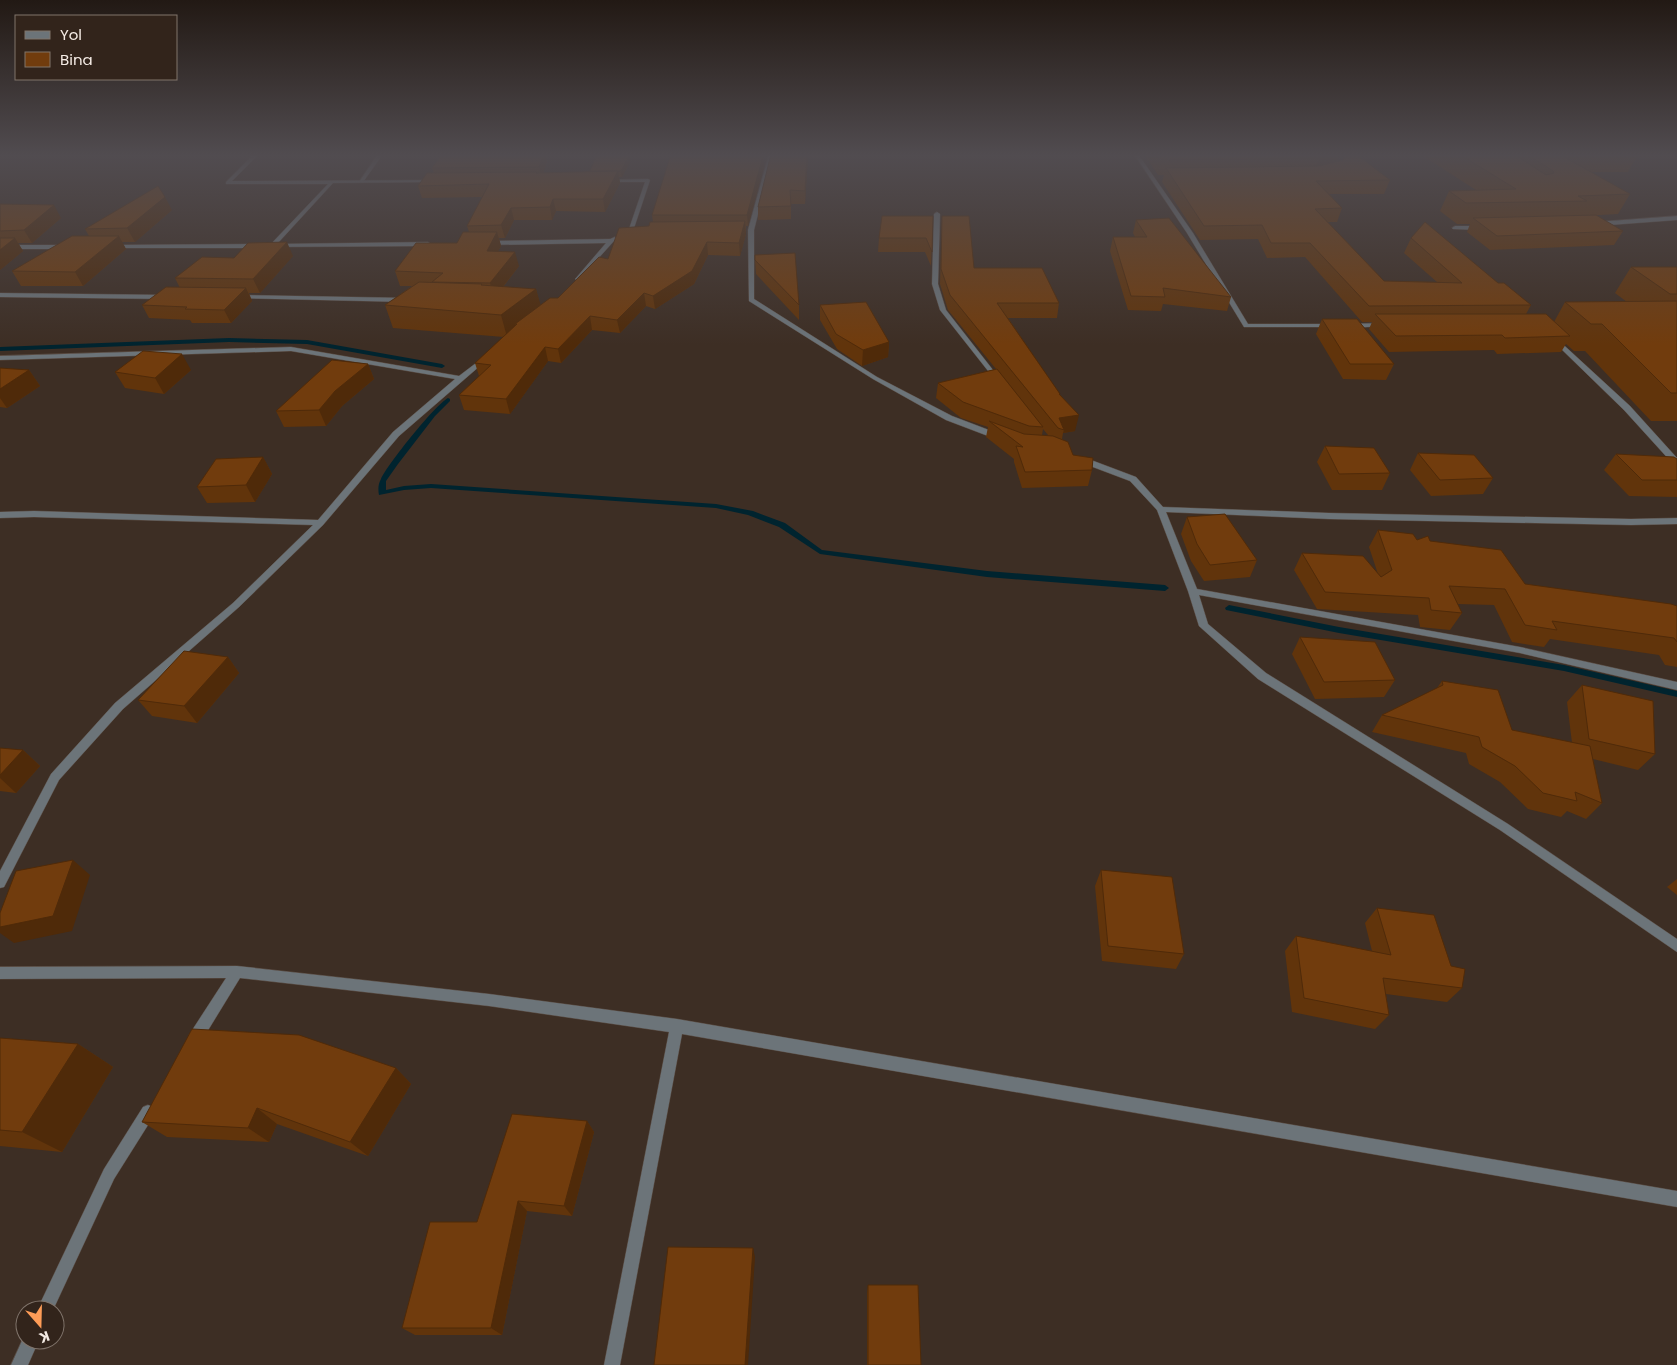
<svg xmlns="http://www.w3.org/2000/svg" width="1677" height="1365" viewBox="0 0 1677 1365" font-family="Poppins,sans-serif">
<rect width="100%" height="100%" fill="#3d2e24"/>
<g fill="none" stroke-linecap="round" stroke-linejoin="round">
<!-- stream -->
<g fill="#00242f" fill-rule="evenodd">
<path d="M229,338L307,340L442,364L445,366L442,368L307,344L229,342L0,351V347Z"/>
<path d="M448,398L450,399V401L435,416L398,464L386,481V490L404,486L431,484L716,504L753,511L785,523L822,550L987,571L1165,585L1169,588L1165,591L987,577L820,554L779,527L748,515L716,508L431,488L404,490L379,495C378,490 378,484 381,479C388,464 435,405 448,398Z"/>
<path d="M1229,605L1339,627L1564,665L1677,691V697L1564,671L1339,633L1226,610L1225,608Z"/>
</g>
<defs>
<g id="service">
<path d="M378,154H383L363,182H359Z"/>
<path d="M937,212L940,214L938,284L946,310L1000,379V381H996L940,310L932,284L934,214Z"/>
</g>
<g id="minor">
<path d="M254,154H259L232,181L434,180L436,181L434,182L333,183L277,244L428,242L431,244L428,246L270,247V245L328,184H226V182Z"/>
<path d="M769,154H773L754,230V299L877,377L952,416L1002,435V439H996L946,420L873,379L749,301L748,230Z"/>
<path d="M1134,154H1138L1193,233L1248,324H1333L1336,326L1335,327H1244L1187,233Z"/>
<path d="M648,179L650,180L633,231L628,232L645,182H606L604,181L606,180Z"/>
<path d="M1677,216V220L1596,226L1593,224L1596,222Z"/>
<path d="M1455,226H1481L1484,228L1481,230L1453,229L1452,228Z"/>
<path d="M615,237L618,239L613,242L578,281L575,279L576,278L606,243L487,245L484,243L487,241L610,239Z"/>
<path d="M0,245H65L68,247L65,249H0Z"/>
<path d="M112,245L258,244L261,246L258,248H110V246Z"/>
<path d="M0,293L167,295L170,297L167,299L0,297Z"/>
<path d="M239,295L407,298L410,300L407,302L237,298L236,297Z"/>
<path d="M1383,323L1385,324V326L1350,328L1347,326L1350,324Z"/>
<path d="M1552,338H1556L1630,406L1677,458V465H1674L1624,410L1552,340Z"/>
<path d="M291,347L459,376L484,357L489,358L399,436L323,525L239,607L123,709L59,780L4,887L0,888V871L51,774L115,703L233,603L313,525L34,517L0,518V512L34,511L318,520L393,432L455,379L291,351L0,360V356Z"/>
<path d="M1077,457H1083L1136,477L1163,507L1329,513L1631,519L1677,518V524L1631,525L1329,519L1166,512L1197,589L1520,647L1677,682V690L1520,653L1199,595L1208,624L1266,673L1508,824L1677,939V952L1500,830L1258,679L1199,626L1188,591L1157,510L1130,481L1077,461Z"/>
<path d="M237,966L489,994L677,1019L1677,1191V1207L682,1034L620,1365H604L669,1032L489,1006L240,978L199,1045L194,1047L189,1045L187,1040L189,1035L226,978L0,979V967Z"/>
<path d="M148,1105L153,1107L155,1112L153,1117L114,1179L53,1310H37L104,1169L143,1107Z"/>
<path d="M25,1334V1340H39L28,1365H11Z"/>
</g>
</defs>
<!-- service casing -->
<use href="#service" stroke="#5a4c43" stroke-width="1"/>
<!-- minor casing -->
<use href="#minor" stroke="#5a4c43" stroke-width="1"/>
<!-- service -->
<use href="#service" fill="#6c7479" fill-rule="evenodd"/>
<!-- minor -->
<use href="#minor" fill="#6c7479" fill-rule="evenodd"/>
</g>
<!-- wall -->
<g fill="#61340b" fill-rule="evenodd">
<path d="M279,154H366L365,155L280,156Z"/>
<path d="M771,154H822V157H808L805,204H791V219L758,220V207Z"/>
<path d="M1144,154H1339L1337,161L1390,180L1384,194H1329L1342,208L1337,222H1328L1384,281L1437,282L1404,253L1411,238L1498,283L1531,305L1526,314L1554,322L1565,302H1627L1615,293L1631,267H1677V421H1651L1585,351H1574L1566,344L1561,352L1497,354L1494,350L1389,352L1369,329L1372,322H1362L1305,257L1267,258L1258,239L1200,240L1162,182L1164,175H1158Z"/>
<path d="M1420,154H1638L1628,172H1591L1630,194L1618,214L1580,216L1623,231L1614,245L1490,250L1467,232L1470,224H1457L1440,211L1449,191L1476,190Z"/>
<path d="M629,156L630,162L622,177H619L620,183L605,212L556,211L552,220H514L505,238H499L501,246L498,251L519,266L503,287L536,289L540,305L558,298L608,259L653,222L652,215L707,156L764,166L748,226H746V234L740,256L708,255L694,284L655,309L646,306L620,333L592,330L561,363L548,361L510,414L464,410L459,395L479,376L475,363L504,337L393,328L385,305L412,286H400L395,271L457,243L469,232L467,226L483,197L422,198L418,186L434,173L432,168L547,161L543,173L591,172L590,171Z"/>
<path d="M0,204L61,218L32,243H18L23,251L0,270Z"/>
<path d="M172,210L135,242H122L126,249L83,286H21L12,271L89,236L85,229Z"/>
<path d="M933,216L931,266L925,252H878L879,238Z"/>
<path d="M942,216L974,268L1059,303L1057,318H1008L1060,395L1075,431L1063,433L1062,439L1073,455L1092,470L1088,486L1022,488L1014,462V459L986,437L988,427L961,418L936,398L938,383L996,369L948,310L940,284ZM1043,429L1048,435H1042Z"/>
<path d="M1136,220L1231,297L1227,311L1163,304L1161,311L1128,310L1110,251L1113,237H1135L1133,233Z"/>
<path d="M293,256L260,293H249L252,301L231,323H192L190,320L149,318L142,305L180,288L175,278L234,258Z"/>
<path d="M755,260L799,305V320L756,274Z"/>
<path d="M820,305L889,342L888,357L862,366L837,349L820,320Z"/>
<path d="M1322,319L1394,364L1386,380L1343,379L1316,334Z"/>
<path d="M368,364L374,379L342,406L326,426L284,427L276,411Z"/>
<path d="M0,368L29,370L40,386L7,408L0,407Z"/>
<path d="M191,370L164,394L125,388L115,372Z"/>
<path d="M1325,446L1390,473L1382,490H1332L1317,462Z"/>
<path d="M1418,453L1493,478L1483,494L1431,496L1410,470Z"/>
<path d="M1616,454L1677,459V497L1629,496L1604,470Z"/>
<path d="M263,457L272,474L255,502L207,503L197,487Z"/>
<path d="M1187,517L1257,560L1250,577L1204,581L1191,561L1181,534Z"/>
<path d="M1378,530L1417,540L1430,541L1525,584L1677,606V667L1665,665L1659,655L1550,639L1544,647L1512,642L1494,605L1457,604L1462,613L1450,630L1420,627L1418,615L1317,609L1294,570L1302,553L1378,574L1369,547Z"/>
<path d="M1300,637L1395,680L1384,697L1315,699L1292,654Z"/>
<path d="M228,657L239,673L197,723L152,716L138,700Z"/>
<path d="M1442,681L1512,730L1572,743L1567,702L1582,685L1655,754L1638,770L1593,759L1602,803L1586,819L1567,811L1561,817L1528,809L1500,782L1469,764L1466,753L1372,732L1382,715L1437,688Z"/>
<path d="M0,748L23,750L40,766L16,793L0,791Z"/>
<path d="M1101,870L1184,954L1176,969L1102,961L1095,886Z"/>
<path d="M1677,879V895L1667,887Z"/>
<path d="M1377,908L1451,966L1462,988L1447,1002L1386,994L1389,1015L1375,1029L1292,1012L1285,951L1296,936L1372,951L1365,923Z"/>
<path d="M0,1038L78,1044L113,1067L62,1152L0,1146Z"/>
<path d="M396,1068L411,1084L368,1156L277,1124L269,1142L167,1137L142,1122Z"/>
<path d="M587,1121L594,1132L572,1216L527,1211L502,1335H415L402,1328L477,1222Z"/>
<path d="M868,1285L921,1365H867V1293Z"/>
</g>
<!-- shaded-wall -->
<g fill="#4f2a09">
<path d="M544,154H545L547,161L542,178L539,167Z"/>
<path d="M807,154H808L805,204V191Z"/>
<path d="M1333,154H1339L1337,162L1314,173L1319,158Z"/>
<path d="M629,156L630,162L622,177L621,171Z"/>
<path d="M763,156L764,166L748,226L747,215Z"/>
<path d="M618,171L620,183L605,212L603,199Z"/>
<path d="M165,197L172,210L135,242L127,228Z"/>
<path d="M553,199L556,211L552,220L550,207Z"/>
<path d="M54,205L61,218L32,243L24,230Z"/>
<path d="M511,208L514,220L505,238L501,225Z"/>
<path d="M745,221L746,234L740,256L739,243Z"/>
<path d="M497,232L501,246L490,265L487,251Z"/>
<path d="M119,236L126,249L83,286L75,272Z"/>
<path d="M15,238L23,251L0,270V250Z"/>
<path d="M287,242L293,256L260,293L253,279Z"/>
<path d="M707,242L708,255L694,284L655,309L653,296Z"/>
<path d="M515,252L519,266L494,298L490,283Z"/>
<path d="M246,288L252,301L231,323L224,310Z"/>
<path d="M536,289L542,310L515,324L516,330L507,337L501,315Z"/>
<path d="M644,293L646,306L620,333L617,320Z"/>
<path d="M590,316L592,330L561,363L558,349Z"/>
<path d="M889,342L888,357L862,366L863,350Z"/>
<path d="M545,347L548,361L510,414L506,399Z"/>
<path d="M182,354L191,370L164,394L155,378Z"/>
<path d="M368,364L374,379L342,406L326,426L319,410L335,391Z"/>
<path d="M29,370L40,386L7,408L0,398V389Z"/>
<path d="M1079,415L1075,431L1063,433L1064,430L1059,418Z"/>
<path d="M263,457L272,474L255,502L246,485Z"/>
<path d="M228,657L239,673L197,723L184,706Z"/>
<path d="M23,750L40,766L16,793L0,778V775Z"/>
<path d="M73,860L90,875L72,931L14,943L0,933V927Z"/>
<path d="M78,1044L113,1067L62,1152L22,1132Z"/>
<path d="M396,1068L411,1084L368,1156L350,1142Z"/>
<path d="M257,1108L277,1124L269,1142L248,1128Z"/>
<path d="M587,1121L594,1132L572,1216L564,1206Z"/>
<path d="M518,1201L527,1211L502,1335L491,1328Z"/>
<path d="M753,1248L755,1257L748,1365H745Z"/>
</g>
<!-- building -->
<g fill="#713c0d" stroke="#4f2a09">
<path d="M442,154H544L539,167L432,168Z"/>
<path d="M671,154H706L705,156H763L747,215H652Z"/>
<path d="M771,154H807L805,191L790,190L791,206L758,207Z"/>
<path d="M1157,154H1333L1319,158L1162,160Z"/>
<path d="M1346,154H1356L1390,180L1316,181L1342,208L1315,209L1384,281L1462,283L1411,238L1425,222L1498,283H1504L1531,305L1369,306L1310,243H1271L1262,225L1204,226L1166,168L1319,166L1343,160Z"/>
<path d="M1459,154H1514L1546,175L1554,173L1553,171L1527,154H1559L1630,194L1578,196L1587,201L1466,203L1449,191L1516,189Z"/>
<path d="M596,156H629L621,171H590Z"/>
<path d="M618,171L603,199H553L550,207L511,208L501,225L467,226L489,184L418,186L427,173L537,172L536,173Z"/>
<path d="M158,186L165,197L127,228L85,229Z"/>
<path d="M0,204L54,205L24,230L0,231Z"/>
<path d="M1596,215L1623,231L1497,236L1473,218Z"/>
<path d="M882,216H933L932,252L926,238H879Z"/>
<path d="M942,216H969L974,268H1042L1059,303H997L1060,394H1059L1079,415L1059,418L1064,430L1058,428L950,295L941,269Z"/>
<path d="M1169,218L1231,297L1163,288L1165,297L1131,296L1113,237H1147L1136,220Z"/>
<path d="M745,221L739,243L707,242L692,271L653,296L644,293L617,320L590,316L558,349L545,347L506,399L459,395L491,365L475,363L517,324H515L550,298H558L599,257L608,259L619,228L649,226L650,222Z"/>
<path d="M463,232H497L487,251L515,252L490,283L432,282L443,273L395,271L416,243H457Z"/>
<path d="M72,236H119L75,272L12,271Z"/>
<path d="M0,238H15L0,250Z"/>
<path d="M287,242L253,279L175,278L202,257L234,258L248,243Z"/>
<path d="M795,253L799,305L755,260V255Z"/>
<path d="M1631,267H1677V294H1670Z"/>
<path d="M419,282L482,284L481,285L536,289L501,315L385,305Z"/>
<path d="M166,287L246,288L224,310L185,309L187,307L142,305Z"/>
<path d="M1677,301V393H1671L1602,324H1591L1565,302Z"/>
<path d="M866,302L889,342L863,350L836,334L820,305Z"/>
<path d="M1375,314H1546L1570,336L1505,338L1502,335L1396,336Z"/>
<path d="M1322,319H1357L1394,364H1350Z"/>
<path d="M143,351L182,354L155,378L115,372Z"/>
<path d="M332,360L368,364L335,391L319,410L276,411Z"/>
<path d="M0,368L29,370L0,389Z"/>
<path d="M997,369L1043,427L1029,426L963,402L938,383Z"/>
<path d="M989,421L1024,434L1053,436L1068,442L1073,455L1093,458L1092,470L1025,472L1016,446L1023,447Z"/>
<path d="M1325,446L1374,448L1390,473L1339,474Z"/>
<path d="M1418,453L1474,455L1493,478L1440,480Z"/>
<path d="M1616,454L1674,457L1677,459V480H1642Z"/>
<path d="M263,457L246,485L197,487L216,459Z"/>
<path d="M1225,514L1257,560L1210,565L1197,544L1187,517Z"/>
<path d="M1378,530L1413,534L1417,540L1428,536L1430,541L1501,550L1525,584L1671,604L1677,606V642L1674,638L1552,621L1557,630L1525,625L1505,589L1449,586L1462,613L1431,610L1429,598L1325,592L1302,553L1363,556L1381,577L1392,570Z"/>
<path d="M1300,637L1375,642L1395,680L1324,682Z"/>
<path d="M184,651L228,657L184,706L138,700Z"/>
<path d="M1442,681L1498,690L1512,730L1590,746L1602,803L1575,792L1577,801L1543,793L1515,766L1482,747L1479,737L1382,715L1443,685Z"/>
<path d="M1582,685L1653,701L1655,754L1589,739Z"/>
<path d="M0,748L23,750L0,775Z"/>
<path d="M73,860L53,916L0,927V913L16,871Z"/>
<path d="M1101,870L1172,877L1184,954L1108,946Z"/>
<path d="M1377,908L1434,915L1451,966L1465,969L1462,988L1383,978L1389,1015L1304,998L1296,936L1391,955Z"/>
<path d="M192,1029L299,1035L396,1068L350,1142L257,1108L248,1128L142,1122Z"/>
<path d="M0,1038L78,1044L22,1132L0,1130Z"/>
<path d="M512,1114L587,1121L564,1206L518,1201L491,1328H402L430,1222H477Z"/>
<path d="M668,1247L753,1248L745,1365H654Z"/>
<path d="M868,1285H918L921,1365H868Z"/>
</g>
<!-- sky -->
<linearGradient id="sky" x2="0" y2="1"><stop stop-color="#221914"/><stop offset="0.45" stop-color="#514c50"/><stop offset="1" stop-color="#514c50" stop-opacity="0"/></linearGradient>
<rect width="1677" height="345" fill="url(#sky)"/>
<!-- legend -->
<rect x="15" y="15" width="162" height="65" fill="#32241b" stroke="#80746b"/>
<rect x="25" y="31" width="25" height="8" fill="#6c7479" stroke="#80746b"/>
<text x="60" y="40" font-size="15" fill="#f4ebe4">Yol</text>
<rect x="25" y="52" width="25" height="15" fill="#713c0d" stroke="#80746b"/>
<text x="60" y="65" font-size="15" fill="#f4ebe4">Bina</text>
<!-- north arrow -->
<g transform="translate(40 1325) rotate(160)"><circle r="24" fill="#32241b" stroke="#80746b"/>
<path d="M0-4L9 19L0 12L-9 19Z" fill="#fe9c57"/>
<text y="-8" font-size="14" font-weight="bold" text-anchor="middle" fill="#f4ebe4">K</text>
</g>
</svg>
